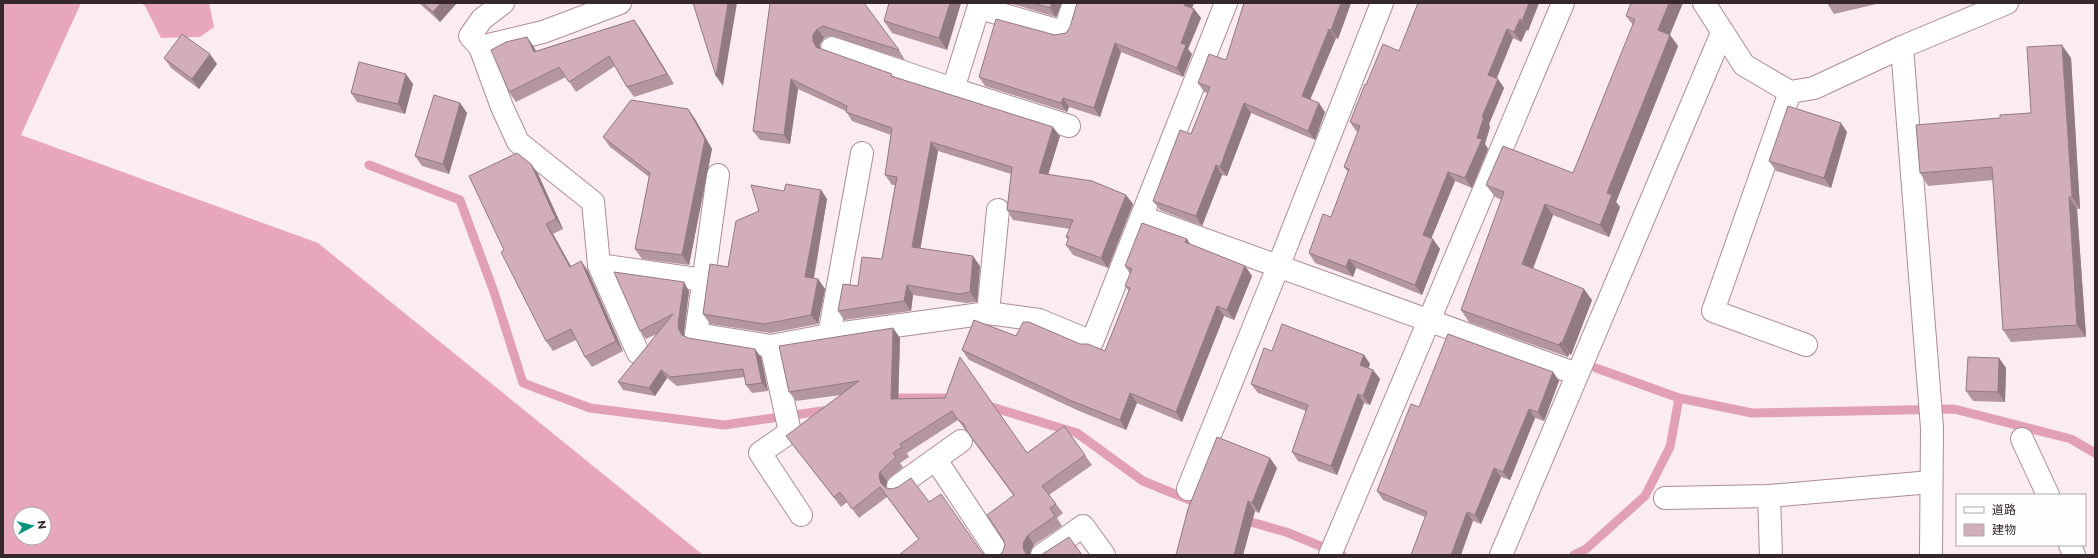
<svg xmlns="http://www.w3.org/2000/svg" width="2098" height="558" viewBox="0 0 2098 558" font-family="Montserrat,'Noto Sans JP',sans-serif">
<rect width="100%" height="100%" fill="#fbecf1"/>
<!-- forest -->
<g fill="#e8a6bc" fill-rule="evenodd">
<path d="M3,3H81L21,135L318,243L703,555H3ZM20,514H44V538H20Z"/>
<path d="M141,3H209L214,27L200,37L161,38L145,6Z"/>
</g>
<g fill="none" stroke-linecap="round" stroke-linejoin="round">
<!-- stream -->
<g stroke="#e2a0b7" stroke-width="9">
<path d="M369,165L460,200L494,292L523,383L590,408L724,425L829,410"/>
<path d="M1596,368L1679,398L1752,413L1954,409L2071,439L2095,453"/>
<path d="M886,398H955"/>
<path d="M985,405L1077,433L1143,481L1202,505"/>
<path d="M1240,519L1286,532L1342,555"/>
<path d="M1574,555L1586,549L1645,496L1670,447L1679,398"/>
</g>
<defs>
<g id="street">
<path d="M620,3L543,32L480,47L502,107L518,142L593,202L599,265L703,280"/>
<path d="M980,3L953,89L1069,126"/>
<path d="M1704,3L1744,65L1790,92L1814,88L1902,47L2007,3"/>
<path d="M979,8L1064,32L1074,3"/>
<path d="M480,47L470,36L482,19L503,3"/>
<path d="M1902,47L1932,428L1931,555"/>
<path d="M832,48L953,89"/>
<path d="M1790,92L1713,311L1806,345"/>
<path d="M718,175L696,334L771,346"/>
<path d="M1142,217L1577,374"/>
<path d="M599,265L638,353"/>
<path d="M988,313L998,210"/>
<path d="M829,335L862,153"/>
<path d="M2022,439L2048,495"/>
<path d="M936,460L999,555"/>
<path d="M898,486L961,441"/>
<path d="M1188,489L1278,267L1382,3"/>
<path d="M1769,496L1771,555"/>
<path d="M1665,498L1769,496L1931,482"/>
<path d="M801,515L760,453L790,432L771,346L829,335L988,313L1039,320L1092,342L1226,3"/>
<path d="M2070,545L2074,555"/>
<path d="M1042,555L1083,526L1104,555"/>
<path d="M1330,555L1563,3"/>
<path d="M1501,555L1722,33"/>
</g>
</defs>
<!-- street casing -->
<use href="#street" stroke="#ae8c97" stroke-width="24"/>
<!-- street -->
<use href="#street" stroke="#fff" stroke-width="22"/>
</g>
<!-- wall -->
<g fill="#b4969f">
<path d="M419,3H457L440,22Z"/>
<path d="M770,3L899,50L905,60L830,36L824,38L820,44V48L893,76L1060,136L1048,174L1133,204L1108,268L1073,255L1066,245L1068,240L1066,237L1070,229L1013,220L1007,210L1011,174L938,151L920,248L980,266L977,302L966,303L913,295L911,311L844,320L838,311L882,259L895,185H892L885,175L891,135L852,121L846,111L798,89L790,144L760,140L753,131Z"/>
<path d="M961,3L947,50L892,33L884,21Z"/>
<path d="M1009,3H1062L1056,17Z"/>
<path d="M1351,3L1338,39L1336,38L1310,99L1325,112L1315,140L1251,113L1227,176L1222,175L1202,226L1160,210L1153,201L1191,134L1208,93L1204,92L1198,83L1226,60Z"/>
<path d="M1539,3L1528,31L1527,29L1521,42L1513,38L1497,78L1504,88L1489,124L1490,127L1485,144L1488,149L1472,188L1455,181L1431,239L1440,249L1422,295L1356,268L1353,277L1315,263L1309,253L1331,217L1348,172L1344,167L1358,132L1356,131L1350,122L1366,85L1399,51Z"/>
<path d="M1827,3H1881L1834,14Z"/>
<path d="M1192,8L1194,9L1201,18L1188,49L1192,54L1183,77L1121,52L1100,117L1069,107L1067,112L985,86L979,77L1055,35L1066,33L1070,27Z"/>
<path d="M1626,16L1670,35L1678,46L1616,202L1620,207L1609,237L1553,215L1533,269L1592,300L1571,355L1569,354L1568,357L1469,322L1461,310L1502,200L1495,197L1486,185L1573,173L1633,25Z"/>
<path d="M634,20L641,30L674,84L634,97L627,87L615,66L576,92L566,77L516,102L509,92L527,37L536,51Z"/>
<path d="M164,58L217,64L199,89L171,68Z"/>
<path d="M2071,58L2080,209H2077L2086,337L2011,342L2003,330L1993,180L1928,186L1920,173L2000,118L2031,113Z"/>
<path d="M413,84L405,114L357,102L351,93Z"/>
<path d="M460,103L467,113L449,174L422,166L415,156Z"/>
<path d="M688,109L695,119L712,149L689,265L642,259L635,249L649,177L610,147L603,137Z"/>
<path d="M1847,132L1831,188L1776,171L1769,161Z"/>
<path d="M531,164L538,174L563,229L553,234L571,267L581,261L588,271L623,351L592,367L585,357L576,340L553,351L546,341L504,250Z"/>
<path d="M821,190L827,199L814,279H818L825,289L818,324L771,333L710,324L703,314L759,211L784,191Z"/>
<path d="M1187,239L1190,244L1245,266L1252,276L1234,320L1224,316L1182,422L1137,403L1126,430L1079,411L969,360L962,350L1016,336L1080,344L1105,351L1129,291L1125,286L1130,274L1125,266Z"/>
<path d="M689,291L684,332V336L688,338L761,357L768,391L752,393L746,385L745,377L677,386L667,378L655,396L623,390L618,382L657,334L646,339L640,331Z"/>
<path d="M893,328L900,338L898,399L945,398L1027,453L1064,426L1092,465L1049,495L1063,513L1057,518L1062,526L1034,545L1031,550L1003,551L1013,495L958,420L907,453L909,457L900,463L903,467L887,481L886,487V488L892,489L898,487L918,539L887,497L859,518L847,502L841,507L793,445L786,436L841,395L796,401L789,392Z"/>
<path d="M1364,355L1370,364L1368,368L1373,370L1380,379L1370,405L1364,403L1337,475L1298,461L1292,452L1306,411L1258,393L1251,384Z"/>
<path d="M1999,358L2006,368L2005,402L1973,401L1966,391Z"/>
<path d="M1553,372L1559,381L1544,421L1535,418L1510,480L1501,477L1481,524L1473,521L1425,517L1383,500L1377,491L1419,407Z"/>
<path d="M1277,468L1259,513L1255,511L1243,555H1176Z"/>
</g>
<!-- shaded-wall -->
<g fill="#927a82">
<path d="M441,3H457L440,22L433,12Z"/>
<path d="M728,3H737L723,86L716,76Z"/>
<path d="M950,3H961L947,50L939,38Z"/>
<path d="M1052,3H1062L1056,17L1050,8Z"/>
<path d="M1185,3H1194L1190,14L1184,5Z"/>
<path d="M1341,3H1351L1338,39L1331,30Z"/>
<path d="M1529,3H1539L1528,31L1522,21Z"/>
<path d="M1669,3H1683L1667,42L1658,30Z"/>
<path d="M1194,9L1201,18L1188,49L1192,54L1183,77L1177,68L1181,43Z"/>
<path d="M1520,19L1527,29L1521,42L1514,32Z"/>
<path d="M634,20L641,30L674,84L667,74Z"/>
<path d="M817,29L824,38L820,44V51L816,47L813,41V35Z"/>
<path d="M1329,29L1336,38L1308,105L1302,96Z"/>
<path d="M1507,29L1513,38L1494,84L1488,75Z"/>
<path d="M1670,35L1678,46L1616,202L1620,207L1609,237L1600,225L1607,193Z"/>
<path d="M527,37L534,47L541,62L534,52Z"/>
<path d="M1115,43L1121,52L1100,117L1094,108Z"/>
<path d="M2062,45L2071,58L2080,209L2072,197Z"/>
<path d="M210,54L217,64L199,89L192,79Z"/>
<path d="M406,74L413,84L405,114L398,104Z"/>
<path d="M791,79L798,89L790,144L784,135Z"/>
<path d="M1498,79L1504,88L1489,124L1490,127L1485,144L1488,149L1472,188L1465,178L1477,138L1482,117Z"/>
<path d="M1063,98L1069,107L1067,112L1061,103Z"/>
<path d="M460,103L467,113L449,174L443,164Z"/>
<path d="M1244,103L1251,113L1227,176L1220,167Z"/>
<path d="M1319,103L1325,112L1315,140L1308,131Z"/>
<path d="M688,109L695,119L712,149L689,265L682,255Z"/>
<path d="M1841,123L1847,132L1831,188L1824,178Z"/>
<path d="M1053,127L1060,136L1046,182L1039,173Z"/>
<path d="M931,142L938,151L919,256L912,247Z"/>
<path d="M531,164L538,174L563,229L556,219Z"/>
<path d="M1216,165L1222,175L1202,226L1196,216Z"/>
<path d="M1448,172L1455,181L1429,244L1423,235Z"/>
<path d="M821,190L827,199L812,287L805,277Z"/>
<path d="M1126,195L1133,204L1108,268L1101,258Z"/>
<path d="M2069,197L2077,209L2086,337L2077,325Z"/>
<path d="M1545,204L1553,215L1530,276L1522,264Z"/>
<path d="M546,224L553,234L577,277L570,267Z"/>
<path d="M1187,239L1193,249L1185,242Z"/>
<path d="M1433,239L1440,249L1422,295L1415,285Z"/>
<path d="M973,256L980,266L977,302L970,292Z"/>
<path d="M1349,259L1356,268L1353,277L1346,267Z"/>
<path d="M581,261L588,271L623,351L616,341Z"/>
<path d="M1245,266L1252,276L1234,320L1227,310Z"/>
<path d="M818,279L825,289L818,324L811,315Z"/>
<path d="M684,282L689,291L684,332V338L679,330L678,324Z"/>
<path d="M907,285L913,295L911,311L904,301Z"/>
<path d="M1584,289L1592,300L1571,355L1562,343Z"/>
<path d="M1217,306L1224,316L1182,422L1176,412Z"/>
<path d="M893,328L900,338L898,409L891,399Z"/>
<path d="M1561,342L1569,354L1568,357L1559,345Z"/>
<path d="M755,349L761,357L768,391L762,383Z"/>
<path d="M1364,355L1370,364L1366,374L1360,365Z"/>
<path d="M1999,358L2006,368L2005,402L1998,392Z"/>
<path d="M661,370L667,378L655,396L649,388Z"/>
<path d="M1373,370L1380,379L1370,405L1363,396Z"/>
<path d="M1553,372L1559,381L1544,421L1538,412Z"/>
<path d="M1130,393L1137,403L1126,430L1120,420Z"/>
<path d="M1358,394L1364,403L1337,475L1331,466Z"/>
<path d="M1529,409L1535,418L1510,480L1503,472Z"/>
<path d="M1270,458L1277,468L1259,513L1252,503Z"/>
<path d="M1494,468L1501,477L1481,524L1475,515Z"/>
<path d="M880,472L887,481L886,487L881,483L879,477Z"/>
<path d="M1248,501L1255,511L1243,555H1234Z"/>
<path d="M1467,512L1473,521L1461,555H1451Z"/>
<path d="M1028,535L1034,545L1031,550L1030,555H1027L1023,547L1024,541Z"/>
</g>
<!-- building -->
<g fill="#d1aeb9" stroke="#927a82">
<path d="M423,3H441L433,12Z"/>
<path d="M693,3H728L716,76Z"/>
<path d="M770,3H864L899,50L823,26L817,29L813,35V41L816,47L892,74L891,76L1053,127L1039,173L1092,181L1126,195L1101,258L1066,245L1069,237H1066L1073,220L1007,210L1012,167L931,142L912,247L973,256L970,292L959,294L907,285L904,301L838,311L843,284L858,286L862,257L882,259L897,177L885,175L892,128L846,112L847,106L791,79L784,135L753,131Z"/>
<path d="M889,3H950L939,38L884,21Z"/>
<path d="M1033,3H1052L1050,8Z"/>
<path d="M1077,3H1185L1184,5L1194,9L1181,43L1186,45L1177,68L1115,43L1094,108L1063,98L1061,103L979,77L996,19L1055,35L1066,33L1070,27Z"/>
<path d="M1244,3H1341L1331,30L1329,29L1302,96L1319,103L1308,131L1244,103L1220,167L1216,165L1196,216L1153,201L1180,130L1191,134L1210,87L1198,83L1209,54L1226,60Z"/>
<path d="M1418,3H1529L1522,21L1520,19L1514,32L1507,29L1488,75L1498,79L1482,117H1484L1477,138L1482,139L1465,178L1448,172L1423,235L1433,239L1415,285L1349,259L1346,267L1309,253L1323,214L1331,217L1349,169L1344,167L1360,126L1350,122L1365,84L1366,85L1383,44L1399,51Z"/>
<path d="M1631,3H1669L1658,30L1670,35L1607,193L1612,195L1600,225L1545,204L1522,264L1584,289L1562,343L1561,342L1559,345L1461,310L1504,192L1486,185L1503,146L1573,173L1635,19L1626,16Z"/>
<path d="M634,20L667,74L627,87L609,56L569,82L559,67L509,92L491,50L506,42L527,37L534,52Z"/>
<path d="M182,34L210,54L192,79L164,58Z"/>
<path d="M2062,45L2072,197H2069L2077,325L2003,330L1992,167L1920,173L1916,125L2000,118V115L2031,113L2027,47Z"/>
<path d="M359,62L406,74L398,104L351,93Z"/>
<path d="M434,95L460,103L443,164L415,156Z"/>
<path d="M631,100L688,109L705,139L682,255L635,249L650,173L603,137Z"/>
<path d="M1788,106L1841,123L1824,178L1769,161Z"/>
<path d="M517,153L531,164L556,219L546,224L570,267L581,261L616,341L585,357L571,329L546,341L501,252L504,250L469,176Z"/>
<path d="M786,184L821,190L805,277L818,279L811,315L764,324L703,314L710,264L728,267L736,221L759,211L751,185L784,191Z"/>
<path d="M1142,223L1187,239L1185,242L1245,266L1227,310L1217,306L1176,412L1130,393L1120,420L1072,401L962,350L974,320L1016,336L1023,322H1029L1080,344H1088L1105,351L1130,288L1125,286L1132,269L1125,266Z"/>
<path d="M614,272L684,282L678,324L679,330L682,335L688,338L755,349L762,383L746,385L743,369L671,377L661,370L649,388L618,382L673,314L640,331Z"/>
<path d="M1282,324L1364,355L1360,365L1373,370L1363,396L1358,394L1331,466L1292,452L1308,405L1251,384L1264,348L1272,351Z"/>
<path d="M893,328L891,399L945,398L960,357L1027,453L1064,426L1085,455L1042,486L1056,504L1050,508L1055,516L1028,535L1024,541L1023,547L1025,553L1028,555H1000L1003,551L1005,545L1003,539L987,515L1014,495L967,431L964,424L958,420L952,411L900,444L902,447L893,453L896,457L880,472L879,477L881,483L886,488L892,489L898,487L911,478L929,502L941,494L982,553L985,555H899L919,539L880,487L852,509L840,492L834,497L786,436L859,381L789,392L779,346Z"/>
<path d="M1448,334L1553,372L1538,412L1529,409L1503,472L1494,468L1475,515L1467,512L1451,555H1411L1427,512L1377,491L1411,404L1419,407Z"/>
<path d="M1968,357L1999,358L1998,392L1966,391Z"/>
<path d="M1217,437L1270,458L1252,503L1248,501L1234,555H1176L1188,509Z"/>
<path d="M1069,537L1082,555H1041Z"/>
</g>
<!-- border -->
<rect width="2098" height="558" fill="none" stroke="#35272c" stroke-width="8"/>
<!-- legend -->
<rect x="1956" y="494" width="130" height="52" fill="#fefefe" stroke="#aea8aa"/>
<rect x="1964" y="507" width="20" height="6" fill="#ffffff" stroke="#aea8aa"/>
<text x="1992" y="514" font-size="12" fill="#35272c">道路</text>
<rect x="1964" y="524" width="20" height="12" fill="#d1aeb9" stroke="#aea8aa"/>
<text x="1992" y="534" font-size="12" fill="#35272c">建物</text>
<!-- north arrow -->
<g transform="translate(32 526) rotate(83)"><circle r="19" fill="#fefefe" stroke="#aea8aa"/>
<path d="M0-3L7 15L0 10L-7 15Z" fill="#0a927d"/>
<text y="-6" font-size="11" font-weight="bold" text-anchor="middle" fill="#35272c">N</text>
</g>
</svg>
